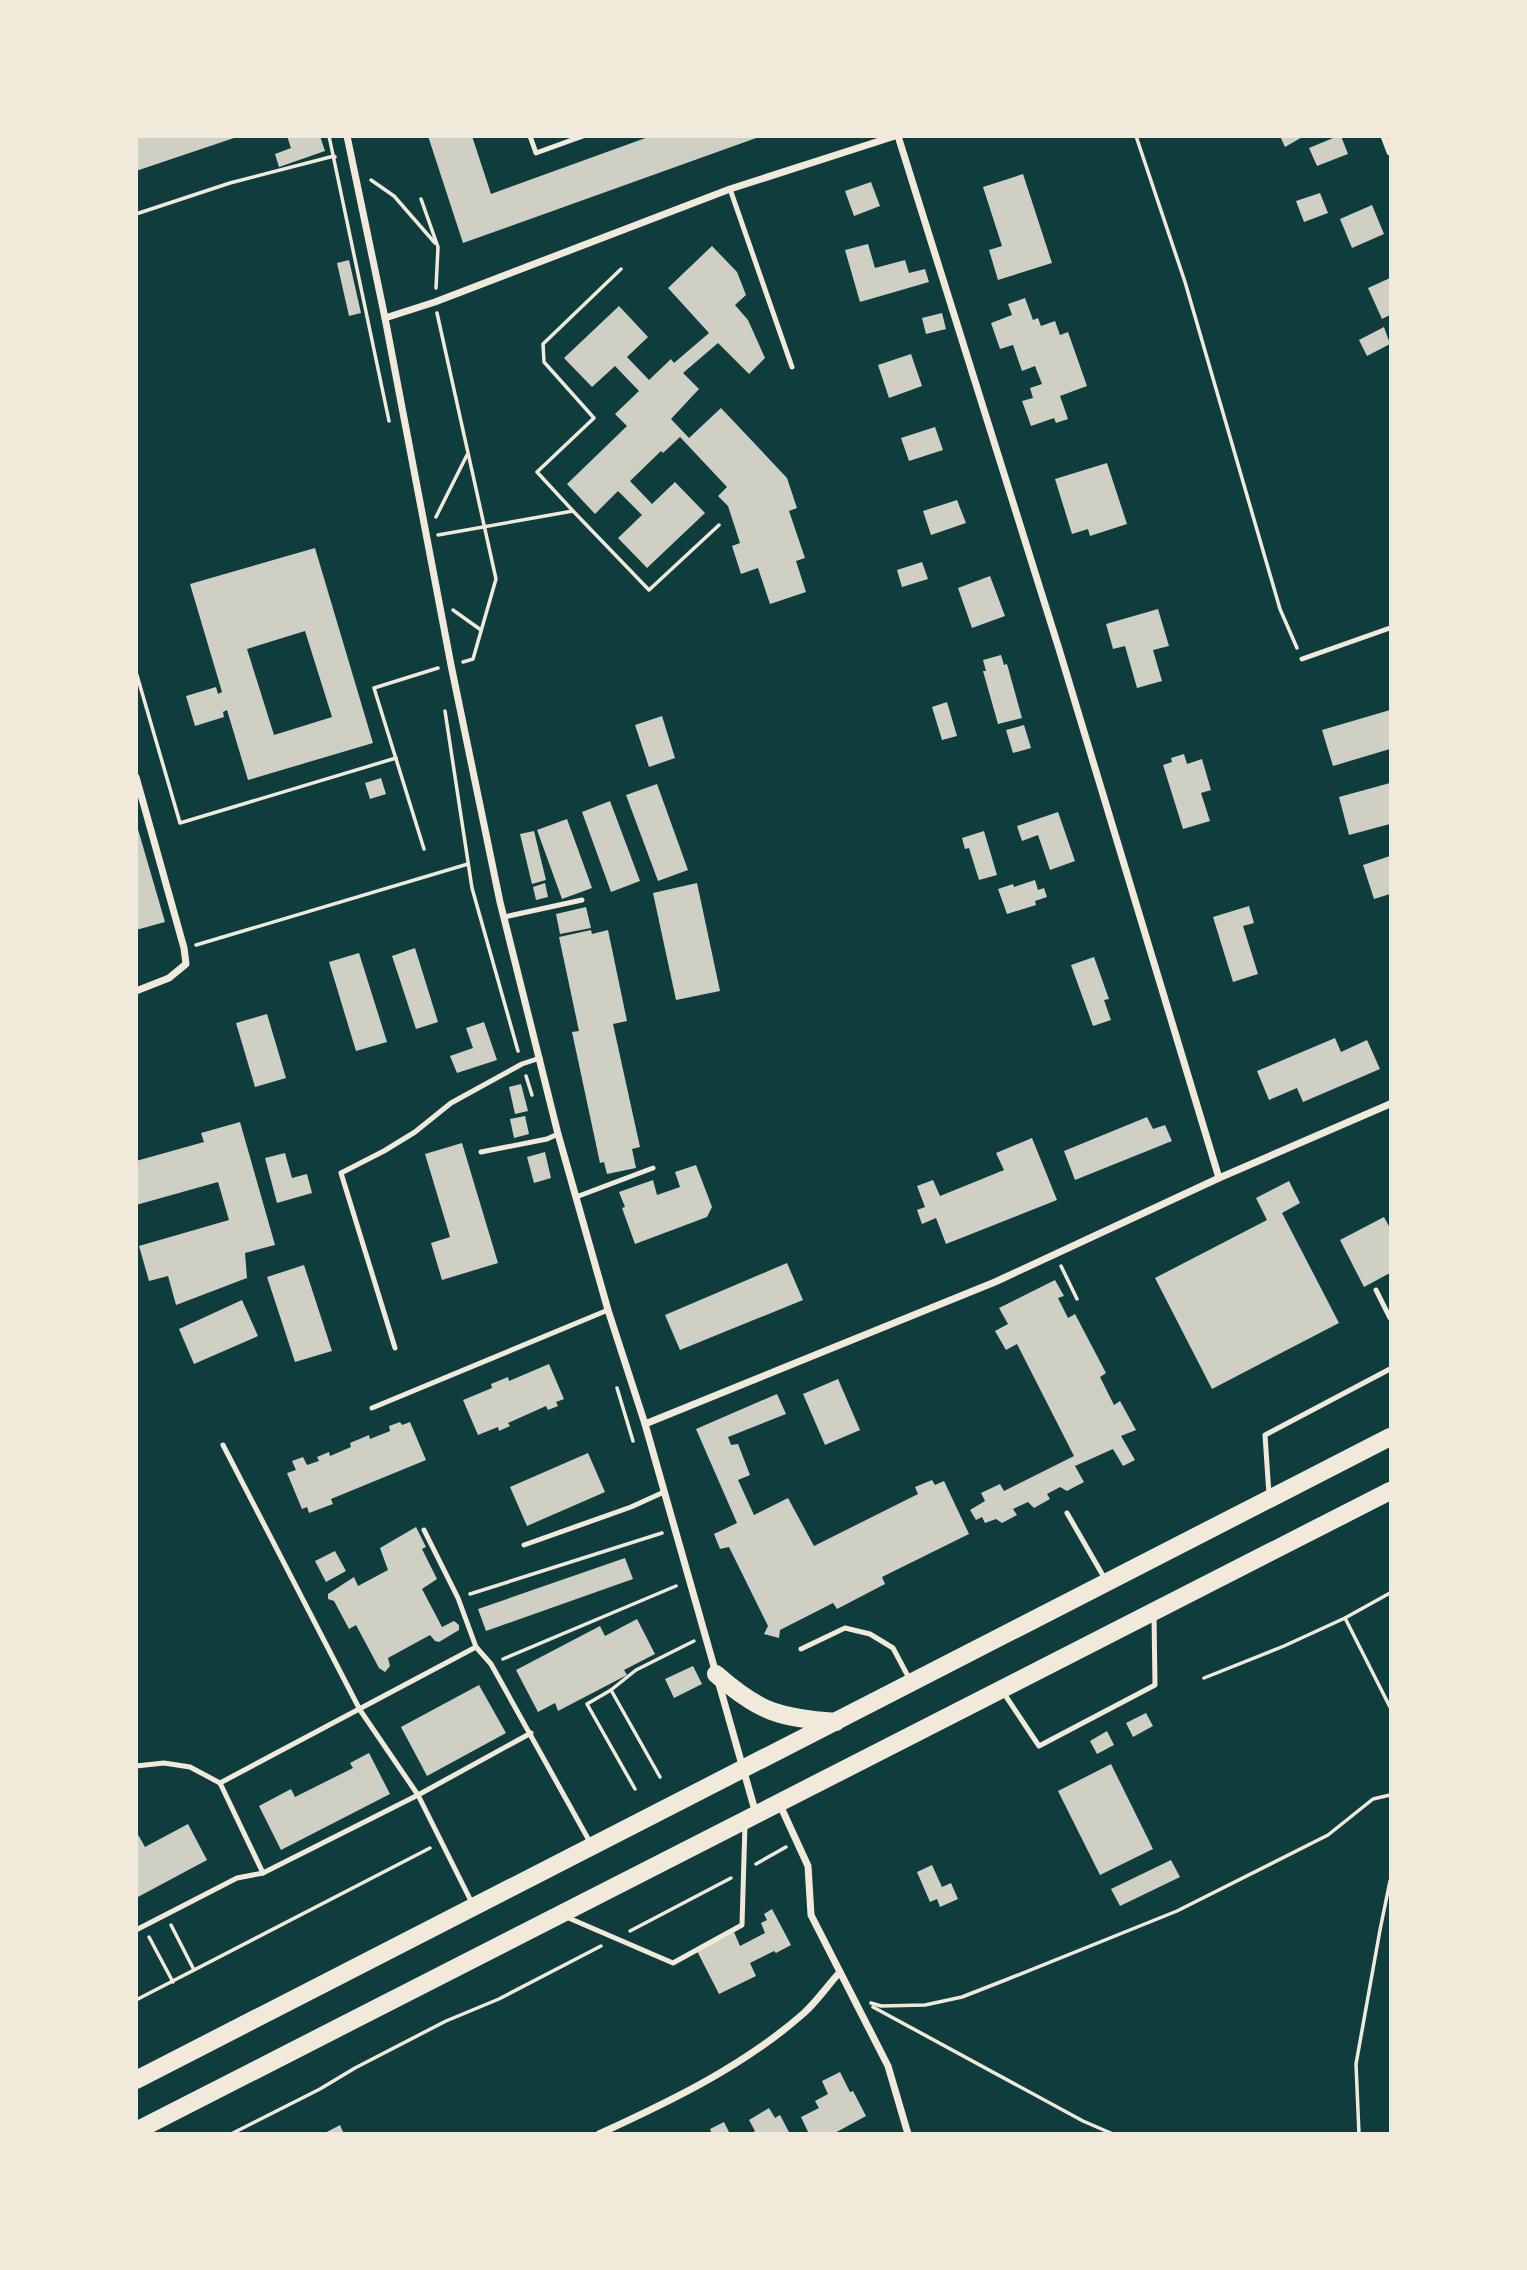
<svg xmlns="http://www.w3.org/2000/svg" width="1527" height="2270" viewBox="0 0 1527 2270" font-family="'Nunito Sans',sans-serif">
<rect width="100%" height="100%" fill="#0f3d3e"/>
<!-- building -->
<g fill="#cfcfc3" fill-rule="evenodd">
<path d="M136,136H237V137L136,171Z"/>
<path d="M287,136H320L325,151L279,167L275,154L291,148Z"/>
<path d="M428,136H472L491,194L651,136L759,137L463,243Z"/>
<path d="M1280,136H1304L1285,147Z"/>
<path d="M1338,136H1341L1348,154L1317,166L1309,148Z"/>
<path d="M1023,174L1052,263L998,280L989,250L1002,246L983,187Z"/>
<path d="M871,182L880,206L854,216L845,191Z"/>
<path d="M1320,193L1328,213L1304,222L1296,201Z"/>
<path d="M1372,205L1384,234L1352,248L1340,219Z"/>
<path d="M868,244L875,268L905,260L909,273L925,269L929,282L860,302L845,250Z"/>
<path d="M712,246L737,272L746,295L735,305L748,320L765,358L749,374L718,343L683,373L699,389L671,419L689,438L721,408L787,478L797,508L789,511L805,558L796,561L806,592L770,604L758,568L741,574L732,546L740,543L728,506L718,496L727,487L680,437L663,453L661,451L630,481L652,504L675,482L705,513L647,568L618,538L642,515L618,491L595,514L567,484L627,426L615,414L639,391L615,366L592,387L564,358L619,306L648,337L627,357L649,380L671,359L674,363L709,333L668,288Z"/>
<path d="M349,260L361,313L349,316L337,263Z"/>
<path d="M1390,278V315L1382,319L1368,288Z"/>
<path d="M1025,298L1033,320L1038,318L1041,326L1055,321L1060,335L1068,332L1087,386L1060,396L1068,419L1056,423L1054,418L1031,426L1022,401L1033,398L1030,388L1042,384L1035,366L1022,371L1013,345L1000,349L991,323L1012,315L1008,304Z"/>
<path d="M942,313L946,329L926,334L922,318Z"/>
<path d="M1384,327L1390,344L1367,356L1359,340Z"/>
<path d="M911,354L922,386L889,398L878,365Z"/>
<path d="M935,427L943,450L909,461L901,438Z"/>
<path d="M1107,463L1127,524L1090,536L1088,529L1072,534L1055,479Z"/>
<path d="M957,500L966,523L931,535L923,511Z"/>
<path d="M315,548L373,743L248,780L227,710L223,712L224,717L195,726L186,696L216,687L218,694L222,692L190,584ZM305,631L332,717L274,735L247,649Z"/>
<path d="M922,562L928,579L902,587L897,570Z"/>
<path d="M990,576L1005,616L972,628L958,588Z"/>
<path d="M1158,609L1169,646L1153,650L1162,681L1137,688L1125,646L1113,649L1106,624Z"/>
<path d="M1001,655L1004,665L1007,664L1022,718L998,724L983,671H986L983,660Z"/>
<path d="M947,702L957,736L942,740L932,707Z"/>
<path d="M1390,710V749L1333,766L1322,730Z"/>
<path d="M662,716L675,758L649,767L635,725Z"/>
<path d="M1024,725L1031,748L1013,753L1006,730Z"/>
<path d="M1184,754L1187,764L1202,759L1211,790L1201,793L1210,821L1183,829L1163,765L1172,762L1171,758Z"/>
<path d="M381,778L386,794L370,799L365,783Z"/>
<path d="M1390,783V824L1349,835L1339,797Z"/>
<path d="M657,784L688,870L658,881L626,795Z"/>
<path d="M610,801L640,881L611,892L582,812Z"/>
<path d="M1058,812L1075,861L1050,870L1038,835L1022,841L1017,826Z"/>
<path d="M567,819L592,888L562,899L537,830Z"/>
<path d="M137,826L165,922L136,930V827Z"/>
<path d="M534,831L546,880L532,884L520,834Z"/>
<path d="M984,831L997,875L979,880L969,848L965,849L962,838Z"/>
<path d="M1390,856V894L1374,899L1363,865Z"/>
<path d="M1035,880L1038,890L1044,888L1047,897L1035,901L1036,905L1007,914L998,889L1013,884L1014,887Z"/>
<path d="M545,883L548,897L536,900L533,887Z"/>
<path d="M697,883L720,991L676,1000L653,893Z"/>
<path d="M1249,906L1254,923L1243,926L1258,974L1233,982L1213,917Z"/>
<path d="M586,907L591,928L560,934L556,914Z"/>
<path d="M591,930L592,934L608,930L627,1021L613,1024L640,1147L632,1149L636,1168L607,1174L604,1162L600,1163L572,1032L579,1031L559,937Z"/>
<path d="M415,948L438,1022L416,1029L392,956Z"/>
<path d="M359,953L387,1042L356,1051L329,962Z"/>
<path d="M1094,957L1109,999L1104,1000L1111,1020L1093,1026L1071,965Z"/>
<path d="M267,1014L286,1078L255,1087L236,1023Z"/>
<path d="M484,1022L497,1060L457,1073L450,1056L473,1048L466,1028Z"/>
<path d="M1335,1038L1341,1052L1367,1040L1380,1069L1303,1102L1297,1088L1269,1100L1257,1071Z"/>
<path d="M521,1084L528,1111L515,1114L509,1087Z"/>
<path d="M525,1116L529,1134L514,1138L510,1119Z"/>
<path d="M1147,1117L1153,1129L1165,1125L1172,1141L1075,1180L1064,1151Z"/>
<path d="M240,1122L275,1245L245,1253L247,1278L176,1305L168,1276L149,1281L139,1246L229,1220L218,1182L136,1205V1161L204,1142L201,1133Z"/>
<path d="M1032,1138L1057,1200L946,1244L936,1218L922,1224L917,1210L925,1207L917,1186L933,1180L940,1196L1004,1170L996,1153Z"/>
<path d="M462,1143L498,1263L442,1280L431,1243L450,1237L425,1154Z"/>
<path d="M545,1152L551,1178L534,1183L527,1157Z"/>
<path d="M285,1153L292,1178L307,1174L312,1193L277,1203L265,1158Z"/>
<path d="M696,1165L712,1207L707,1217L635,1244L622,1208L625,1207L619,1192L653,1180L657,1195L680,1187L675,1172Z"/>
<path d="M1289,1181L1300,1203L1282,1213L1339,1323L1212,1389L1155,1278L1267,1220L1256,1198Z"/>
<path d="M1384,1217L1390,1228V1273L1364,1287L1340,1240Z"/>
<path d="M787,1263L803,1300L680,1350L665,1315Z"/>
<path d="M304,1265L332,1351L295,1362L267,1277Z"/>
<path d="M1055,1280L1064,1296L1058,1298L1068,1318L1075,1314L1106,1373L1100,1377L1114,1405L1120,1401L1136,1430L1121,1436L1135,1460L1123,1466L1113,1449L1075,1466L1084,1482L1067,1491L1060,1487L1047,1494L1050,1499L1034,1508L1028,1502L1013,1509L1017,1515L1002,1523L996,1519L985,1523L982,1517L976,1520L970,1510L985,1501L981,1493L1000,1484L1004,1491L1074,1456L1017,1344L1006,1350L995,1331L1008,1324L999,1308Z"/>
<path d="M242,1300L258,1336L194,1364L179,1329Z"/>
<path d="M549,1364L564,1399L556,1402L558,1406L548,1410L546,1406L508,1423L510,1426L499,1431L498,1427L478,1435L463,1400L492,1388L491,1384L508,1377L509,1381Z"/>
<path d="M838,1379L860,1430L825,1445L803,1394Z"/>
<path d="M777,1394L786,1414L728,1437L731,1445L738,1444L750,1475L738,1480L754,1515L788,1498L814,1546L918,1494L915,1487L932,1480L935,1485L944,1481L969,1534L882,1577L885,1584L837,1609L833,1603L780,1630L779,1638L764,1634L768,1626L729,1547L720,1549L714,1534L737,1523L696,1429Z"/>
<path d="M400,1422L402,1425L410,1422L426,1460L331,1499L333,1504L309,1513L307,1507L302,1509L287,1473L296,1470L292,1461L303,1457L307,1465L319,1461L317,1457L329,1452L330,1456L351,1447L350,1443L369,1435L370,1439L390,1431L389,1426Z"/>
<path d="M588,1453L605,1492L527,1526L510,1487Z"/>
<path d="M416,1527L426,1547L422,1549L437,1579L422,1589L442,1627L454,1621L459,1625V1630L439,1642L435,1641L430,1635L388,1658L390,1666L385,1672L379,1668L356,1625L349,1629L334,1601L328,1599V1594L354,1577L358,1586L388,1570L380,1548Z"/>
<path d="M335,1551L346,1571L326,1582L315,1561Z"/>
<path d="M625,1558L633,1579L486,1631L478,1609Z"/>
<path d="M637,1619L655,1654L624,1670L627,1675L558,1711L555,1703L538,1712L516,1670L600,1626L605,1636Z"/>
<path d="M693,1666L702,1684L674,1698L665,1679Z"/>
<path d="M479,1685L506,1733L427,1776L401,1727Z"/>
<path d="M1146,1713L1153,1726L1133,1737L1126,1723Z"/>
<path d="M1107,1731L1114,1745L1097,1754L1090,1741Z"/>
<path d="M369,1753L390,1794L281,1850L259,1806L291,1789L295,1797L353,1768L350,1763Z"/>
<path d="M1111,1764L1153,1849L1100,1875L1058,1791Z"/>
<path d="M188,1824L207,1860L136,1898V1831L145,1847Z"/>
<path d="M1171,1860L1180,1877L1120,1906L1111,1889Z"/>
<path d="M932,1865L942,1887L951,1883L958,1899L940,1907L937,1899L930,1902L917,1872Z"/>
<path d="M772,1909L791,1945L776,1953L774,1951L750,1963L756,1976L719,1994L697,1951L734,1932L740,1946L765,1933L761,1923L767,1920L764,1914Z"/>
<path d="M840,2072L850,2092L853,2091L866,2116L833,2134H809L801,2117L819,2108L815,2101L828,2094L822,2081Z"/>
<path d="M769,2108L775,2118L780,2115L790,2134H751L755,2131L749,2120Z"/>
<path d="M724,2122L730,2134H712L710,2129Z"/>
<path d="M340,2125L344,2134H323Z"/>
</g>
<g fill="none" stroke-linecap="round" stroke-linejoin="round">
<!-- path -->
<g stroke="#f1e9da" stroke-width="3.5">
<path d="M329,136L389,421"/>
<path d="M1136,136L1185,282L1280,609L1297,648"/>
<path d="M371,180L394,196L435,243"/>
<path d="M421,199L438,247L436,288"/>
<path d="M136,214L230,183L334,156L335,157"/>
<path d="M437,313L496,579L473,659L463,662"/>
<path d="M573,511L537,472L594,418L544,362L543,344L621,269"/>
<path d="M436,517L467,455"/>
<path d="M438,535L573,511L649,590L719,525"/>
<path d="M453,610L481,630"/>
<path d="M136,672L180,823L396,758"/>
<path d="M445,711L472,888L518,1051"/>
<path d="M424,849L374,688L438,668"/>
<path d="M196,945L468,864"/>
<path d="M526,1076L532,1095"/>
<path d="M1061,1266L1077,1299"/>
<path d="M617,1388L633,1441"/>
<path d="M470,1594L662,1533"/>
<path d="M1345,1618L1390,1593"/>
<path d="M503,1659L676,1586"/>
<path d="M1204,1678L1284,1646L1345,1618L1390,1707"/>
<path d="M611,1690L636,1670L694,1641"/>
<path d="M635,1789L587,1704L611,1690L660,1777"/>
<path d="M756,1864L786,1847"/>
<path d="M171,1925L194,1970"/>
<path d="M630,1931L731,1878"/>
<path d="M149,1937L173,1982"/>
<path d="M136,2000L430,1848"/>
<path d="M871,2003L881,2006L925,2005L962,1997L1008,1979L1177,1911L1328,1835L1373,1799L1390,1795"/>
<path d="M873,2007L1083,2121L1113,2134"/>
<path d="M231,2134L320,2089L355,2068L446,2021L499,1999L601,1946"/>
<path d="M1359,2134L1356,2064L1380,1930L1390,1881"/>
</g>
<!-- service -->
<g stroke="#f1e9da" stroke-width="5">
<path d="M530,136L536,153L583,136"/>
<path d="M730,189L792,367"/>
<path d="M1302,659L1390,628"/>
<path d="M504,917L582,900"/>
<path d="M481,1152L547,1139L558,1134"/>
<path d="M576,1197L653,1168"/>
<path d="M1376,1290L1390,1318"/>
<path d="M395,1348L341,1173L384,1151L415,1132L451,1103L522,1064L540,1058"/>
<path d="M372,1408L608,1310"/>
<path d="M223,1445L360,1710L418,1795L472,1903"/>
<path d="M1269,1495L1265,1435L1390,1369"/>
<path d="M1067,1513L1105,1579"/>
<path d="M424,1530L458,1598L476,1647L491,1664L591,1844"/>
<path d="M524,1545L631,1507L664,1492"/>
<path d="M801,1649L845,1628L870,1634L893,1648L910,1680"/>
<path d="M1003,1692L1039,1746L1155,1685L1154,1615"/>
<path d="M136,1766L164,1763L190,1767L220,1783"/>
<path d="M263,1873L220,1783L476,1647"/>
<path d="M564,1916L673,1963L742,1925L745,1824"/>
<path d="M136,1930L237,1878L263,1873L418,1795L531,1733"/>
</g>
<!-- minor -->
<g stroke="#f1e9da" stroke-width="7">
<path d="M347,136L385,318L451,665L500,902L558,1134L608,1310L645,1424L756,1814"/>
<path d="M898,136L1059,649L1219,1178"/>
<path d="M1384,136L1390,152"/>
<path d="M385,318L435,302L730,189L895,136"/>
<path d="M136,777L184,948L186,964L169,978L136,991"/>
<path d="M645,1424L995,1282L1219,1178L1390,1104"/>
<path d="M780,1805L808,1866L811,1915L888,2066L908,2134"/>
<path d="M599,2134C671,2101 744,2066 804,2013C817,2001 828,1985 840,1972"/>
</g>
<!-- primary -->
<g stroke="#f1e9da" stroke-width="18">
<path d="M716,1674C759,1712 779,1718 836,1722"/>
<path d="M136,2080L1390,1437"/>
<path d="M136,2131L1390,1491"/>
</g>
</g>
<!-- border -->
<rect width="1527" height="2270" fill="none" stroke="#f1e9da" stroke-width="276"/>
</svg>
